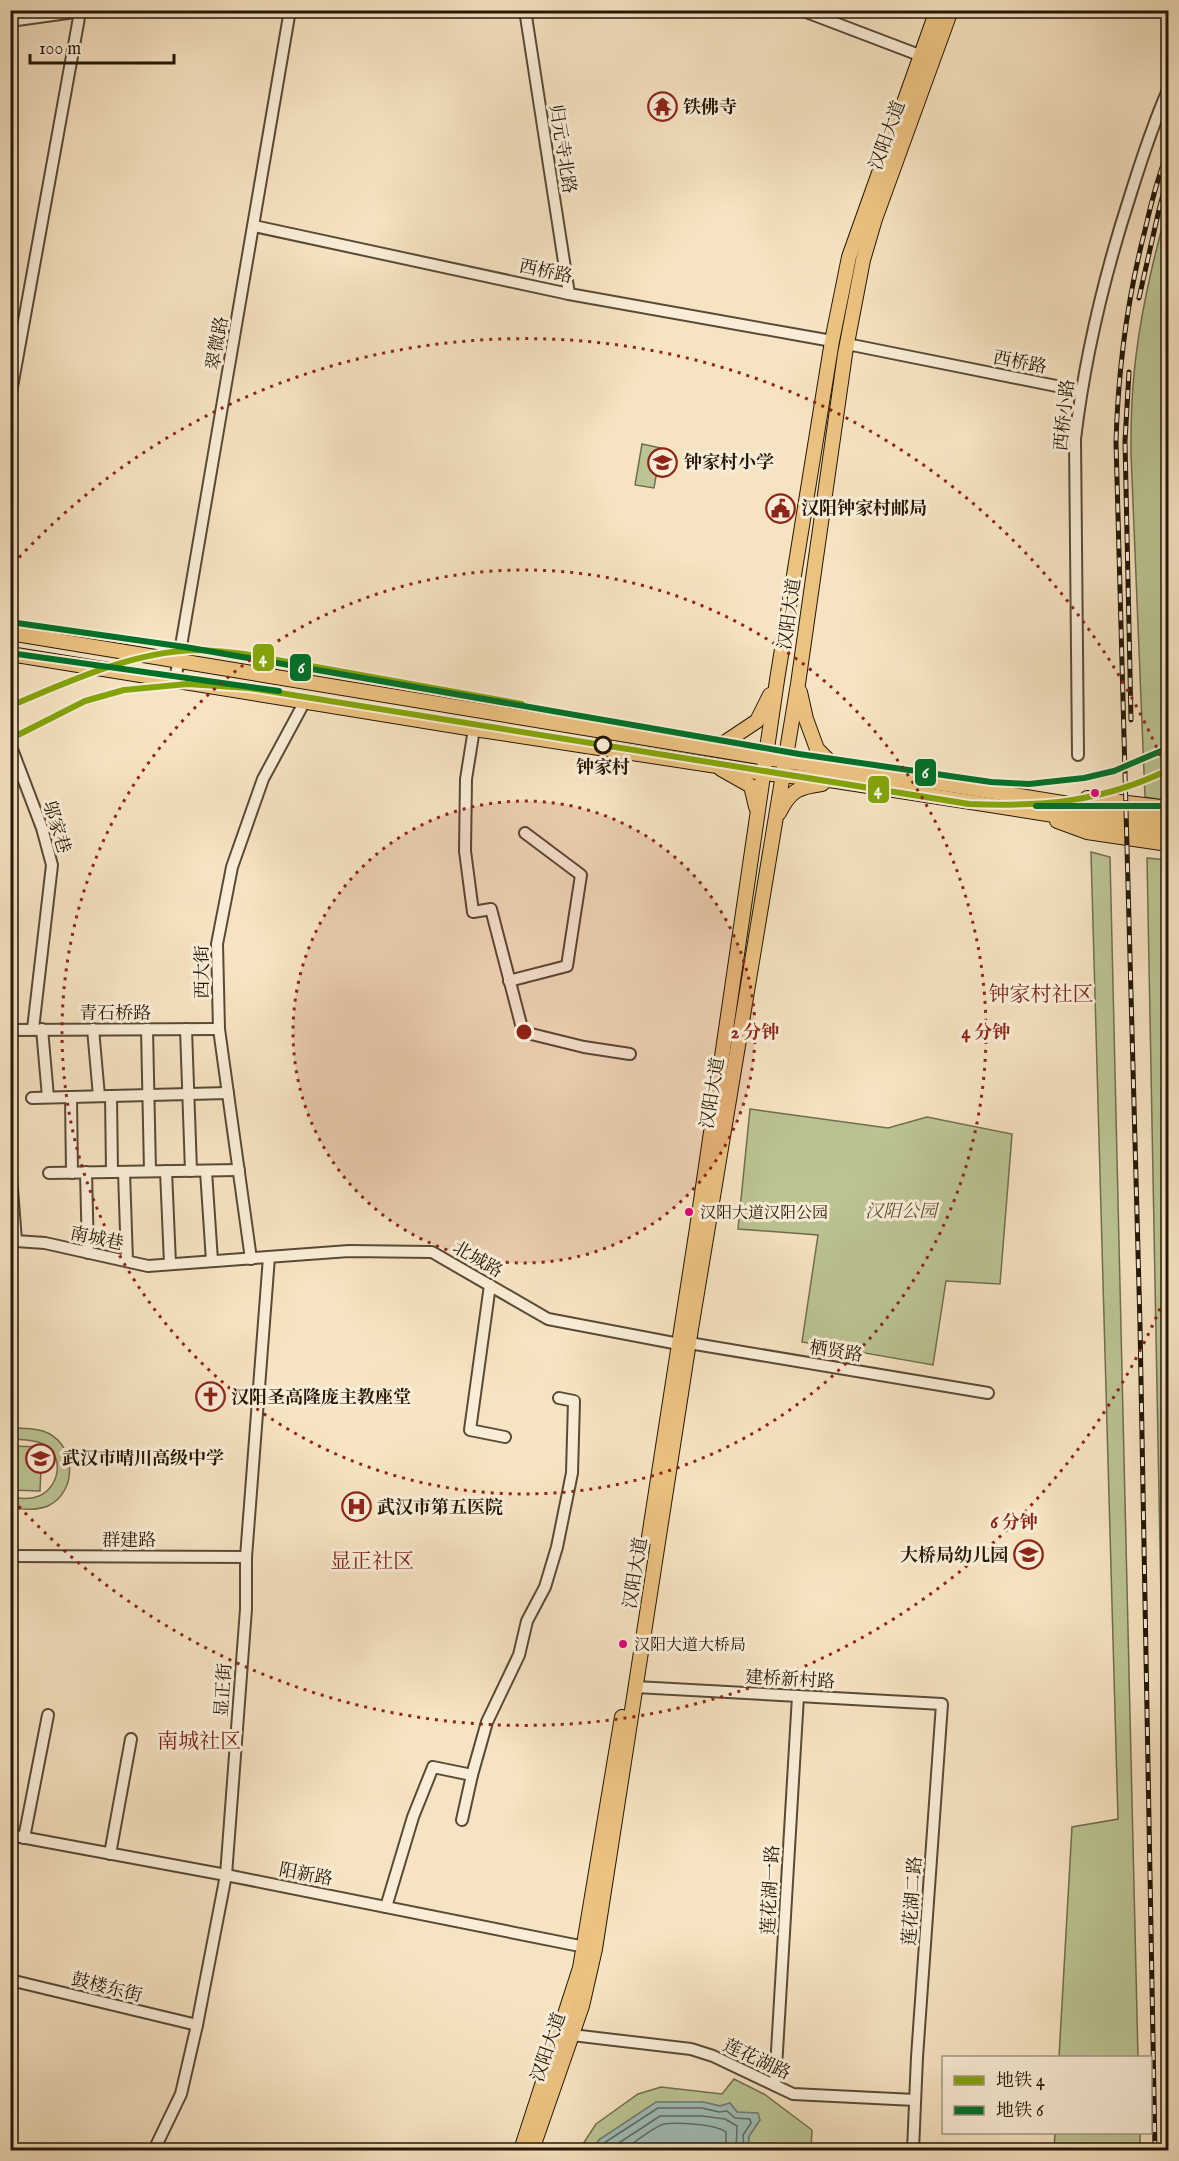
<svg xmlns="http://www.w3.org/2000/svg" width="1179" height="2161" viewBox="0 0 1179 2161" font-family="'IM FELL English','Noto Serif SC',serif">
<rect width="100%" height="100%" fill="#f6e3c1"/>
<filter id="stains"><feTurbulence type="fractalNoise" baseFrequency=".00333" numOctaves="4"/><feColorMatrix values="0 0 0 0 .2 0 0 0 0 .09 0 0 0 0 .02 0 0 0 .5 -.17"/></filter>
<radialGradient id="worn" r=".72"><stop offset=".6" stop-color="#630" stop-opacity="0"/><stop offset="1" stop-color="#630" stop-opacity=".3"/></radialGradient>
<!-- green -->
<g fill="#bcc493" stroke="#706e4d" stroke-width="1.5">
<path d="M1168,206V801L1145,797L1131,454C1131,437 1131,419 1132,402C1135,336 1150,269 1168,206Z"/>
<path d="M642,444L661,448L654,488L635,485Z"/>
<path d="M1091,852L1110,857L1138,2058L1059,2057L1072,1827L1118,1819Z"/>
<path d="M1147,858L1168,860V1983L1167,1918Z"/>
<path d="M750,1109L888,1128L927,1117L1012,1134L1000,1284L946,1281L933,1365L802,1342L818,1235L738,1229Z"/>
<path d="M11,1428C21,1428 33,1428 43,1431C76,1442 79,1491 48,1506C36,1511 23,1509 11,1508V1497C20,1498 30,1500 39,1496C60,1487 65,1455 43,1444C33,1439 21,1440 11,1439Z"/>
<path d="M11,1446L42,1447L40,1491L11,1490Z"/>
<path d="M734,2079L764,2094L812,2130L811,2150H752L748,2147L749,2136L760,2120L737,2112L730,2103L720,2106L703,2102L600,2139L591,2150H579L596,2124L638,2094L661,2087L722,2094Z"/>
<path d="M1055,2133H1140V2150H1054Z"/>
</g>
<!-- water -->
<path fill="#9dbdb7" stroke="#6c7b71" stroke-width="1.5" d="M656,2102H703L720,2106L730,2103L737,2112L758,2113L760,2120L749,2136L748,2147L752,2150H591L600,2139Z"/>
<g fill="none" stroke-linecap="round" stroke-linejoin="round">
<!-- shore -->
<g stroke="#606a5f" stroke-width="1.5">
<path d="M599,2150L604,2143L658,2108H702L719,2112L727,2111L735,2118L750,2119L751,2123L743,2135L744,2150"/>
<path d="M608,2150L660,2116H702L725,2119L737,2126L736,2150"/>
<path d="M623,2150C633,2144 653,2127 664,2124C677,2122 715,2124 726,2132V2150"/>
</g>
<defs>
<g id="minor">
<path d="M525,10L569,294"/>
<path d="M801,10L927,58"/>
<path d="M10,21L89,10"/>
<path d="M254,226L569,294L832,341"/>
<path d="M847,344L1081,391"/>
<path d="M10,398L80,12"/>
<path d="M175,681L290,10"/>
<path d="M474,729L466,779L465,851L473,912L491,909L523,1032L584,1047L630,1054"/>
<path d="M10,744L42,828L52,865L33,1029"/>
<path d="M1078,755L1075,439C1085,355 1105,273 1131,193C1142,158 1153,124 1168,90"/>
<path d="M509,981L567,966L581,875L525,833"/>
<path d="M42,1029L48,1097"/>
<path d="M93,1029L99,1096"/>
<path d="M147,1029L150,1171"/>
<path d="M186,1029L191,1171"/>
<path d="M10,1030L219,1029"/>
<path d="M111,1096L112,1172"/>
<path d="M71,1097L72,1173"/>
<path d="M32,1098L228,1093"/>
<path d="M10,1162L16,1241L45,1243L148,1266L349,1251L432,1252L548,1319L679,1344L689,1343L988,1393"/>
<path d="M166,1171L170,1264"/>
<path d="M206,1171L212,1261"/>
<path d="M86,1172L88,1253"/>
<path d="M124,1172L127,1261"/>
<path d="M49,1173L239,1170"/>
<path d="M251,1259L219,1029L217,944L232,867L263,779L305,701"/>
<path d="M490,1285L470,1430L505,1437"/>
<path d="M10,1556L246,1557"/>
<path d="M636,1687L942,1704L917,2057L913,2150"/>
<path d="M462,1820L472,1775"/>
<path d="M10,1835L226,1875L590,1948"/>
<path d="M24,1838L48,1715"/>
<path d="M110,1854L131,1739"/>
<path d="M386,1907L413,1817L433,1767L472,1775L487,1722L519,1655L527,1621L545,1587L557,1547L572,1473L574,1401L559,1398"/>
<path d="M10,1980L197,2025"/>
<path d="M572,2035L691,2049L713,2056L793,2094L915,2100"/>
<path d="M775,2085L798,1696"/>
<path d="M154,2150L181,2094L197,2025L226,1875L246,1609V1557L269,1257"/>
</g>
<g id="major">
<path d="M10,633L766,758L939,783L1168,820"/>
<path d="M10,654L474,729L763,773L836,781L1168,833"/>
<path d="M800,692L806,719L817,749L837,769"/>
<path d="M715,749L757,721L770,695"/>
<path d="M721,769L751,786L756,807"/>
<path d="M1087,798L1168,808"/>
<path d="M779,813C790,791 798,787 822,784"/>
<path d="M1057,821L1087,832L1168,844"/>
<path d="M649,1537L697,1228L777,680L832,341L849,257L937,10"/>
<path d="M521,2150L580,1968L622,1717"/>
<path d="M532,2150L582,2006L595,1949L691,1329L798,684L845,354L863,260L875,219L951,10"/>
</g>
</defs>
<!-- minor casing -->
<use href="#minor" stroke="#584a36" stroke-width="14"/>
<!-- major casing -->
<use href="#major" stroke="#231707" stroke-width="16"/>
<!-- minor -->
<use href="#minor" stroke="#f9edd7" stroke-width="10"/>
<!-- major -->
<use href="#major" stroke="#ebc280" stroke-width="14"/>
<defs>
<g id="rail">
<path d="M1139,298L1158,214L1168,176"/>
<path d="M1129,372L1125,441L1131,720"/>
<path d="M1155,2150L1140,1325L1116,442C1118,371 1127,300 1145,230C1151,203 1158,177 1168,151"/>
</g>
</defs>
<!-- rail casing -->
<use href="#rail" stroke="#231707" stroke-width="5"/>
<!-- rail -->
<use href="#rail" stroke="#f9edd7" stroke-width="3" stroke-dasharray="9" stroke-linecap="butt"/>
<defs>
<g id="metro-1">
<path d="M10,706C68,682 129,653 193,650C210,650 227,652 244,654L522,704"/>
<path d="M10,739L85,701L124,690L187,684L249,688L969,804C1041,807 1102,802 1168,770"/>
</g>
<g id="metro-2">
<path d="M10,622L185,647L799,754L991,782L1029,784L1084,778L1114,771L1168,748"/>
<path d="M10,653L279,691"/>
<path d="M1036,806H1168"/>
</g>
</defs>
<!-- metro-1 casing -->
<use href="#metro-1" stroke="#f9edd7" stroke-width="10"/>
<!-- metro-2 casing -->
<use href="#metro-2" stroke="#f9edd7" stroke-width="10"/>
<!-- metro-1 -->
<use href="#metro-1" stroke="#85a40a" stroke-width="6"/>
<!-- metro-2 -->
<use href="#metro-2" stroke="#007128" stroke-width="6"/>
</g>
<!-- distance rings -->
<circle cx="524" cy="1032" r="231" fill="#8f2418" fill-opacity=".12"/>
<g fill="none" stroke="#8f2418" stroke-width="3" stroke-dasharray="3 6">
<circle cx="524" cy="1032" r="231"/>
<circle cx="524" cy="1032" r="462"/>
<path d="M1167 1292A693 693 0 0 1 13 1500M13 564A693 693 0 0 1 1167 772"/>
</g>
<!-- icons -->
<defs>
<symbol id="temple-ring" viewBox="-11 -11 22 22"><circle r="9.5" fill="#f9edd7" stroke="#8f2418" stroke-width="1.5"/><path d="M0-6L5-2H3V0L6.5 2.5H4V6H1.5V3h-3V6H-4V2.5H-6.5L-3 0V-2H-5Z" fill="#8f2418"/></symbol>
<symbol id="school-ring" viewBox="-11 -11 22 22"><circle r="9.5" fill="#f9edd7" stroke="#8f2418" stroke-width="1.5"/><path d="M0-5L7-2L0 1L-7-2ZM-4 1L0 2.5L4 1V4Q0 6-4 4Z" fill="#8f2418"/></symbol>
<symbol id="civic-ring" viewBox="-11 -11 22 22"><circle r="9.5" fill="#f9edd7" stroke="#8f2418" stroke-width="1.5"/><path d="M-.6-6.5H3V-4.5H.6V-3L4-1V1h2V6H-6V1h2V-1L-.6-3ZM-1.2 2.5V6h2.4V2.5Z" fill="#8f2418"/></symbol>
<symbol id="church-ring" viewBox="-11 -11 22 22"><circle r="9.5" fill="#f9edd7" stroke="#8f2418" stroke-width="1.5"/><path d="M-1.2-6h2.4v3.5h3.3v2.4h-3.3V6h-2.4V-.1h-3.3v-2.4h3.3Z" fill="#8f2418"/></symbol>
<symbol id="hospital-ring" viewBox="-11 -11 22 22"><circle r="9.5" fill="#f9edd7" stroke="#8f2418" stroke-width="1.5"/><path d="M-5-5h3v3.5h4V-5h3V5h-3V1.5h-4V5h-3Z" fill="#8f2418"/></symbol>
</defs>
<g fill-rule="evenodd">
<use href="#temple-ring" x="646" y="90" width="33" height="33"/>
<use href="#school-ring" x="646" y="446" width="33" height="33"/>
<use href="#civic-ring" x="764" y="492" width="33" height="33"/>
<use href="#church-ring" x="194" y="1380" width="33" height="33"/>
<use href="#school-ring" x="24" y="1442" width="33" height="33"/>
<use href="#hospital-ring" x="340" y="1490" width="33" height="33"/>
<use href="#school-ring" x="1012" y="1538" width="33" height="33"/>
</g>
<!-- markers -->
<circle fill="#f9edd7" stroke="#231707" stroke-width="3" cx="603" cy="745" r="8"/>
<g fill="#e5007d" stroke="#f9edd7" stroke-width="2">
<circle cx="1095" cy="793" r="5"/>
<circle cx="689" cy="1212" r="5"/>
<circle cx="623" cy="1644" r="5"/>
</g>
<g text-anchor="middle" stroke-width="6" stroke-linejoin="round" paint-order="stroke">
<!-- bus labels -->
<g font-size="16" fill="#231707" stroke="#f9edd7" text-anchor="start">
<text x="700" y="1218">汉阳大道汉阳公园</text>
<text x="634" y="1650">汉阳大道大桥局</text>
</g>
<!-- poi labels -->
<g font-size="18" font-weight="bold" fill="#231707" stroke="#f9edd7" text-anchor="start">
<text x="683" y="113">铁佛寺</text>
<text x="684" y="468">钟家村小学</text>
<text x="801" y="514">汉阳钟家村邮局</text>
<text x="231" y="1403">汉阳圣高隆庞主教座堂</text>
<text x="62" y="1464">武汉市晴川高级中学</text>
<text x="377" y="1513">武汉市第五医院</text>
<text x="1008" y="1561" text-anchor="end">大桥局幼儿园</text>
</g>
<!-- street labels -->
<g font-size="18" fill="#231707" stroke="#f9edd7">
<text transform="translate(887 135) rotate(-70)" y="6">汉阳大道</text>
<text transform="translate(563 149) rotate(81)" y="6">归元寺北路</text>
<text transform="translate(546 271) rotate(12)" y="6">西桥路</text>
<text transform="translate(217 343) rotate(-80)" y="6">翠微路</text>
<text transform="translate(1020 362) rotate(11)" y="6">西桥路</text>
<text transform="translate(1064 415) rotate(-84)" y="6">西桥小路</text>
<text transform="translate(789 614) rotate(-82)" y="6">汉阳大道</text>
<text transform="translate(57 827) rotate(73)" y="6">邬家巷</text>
<text transform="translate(202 972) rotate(-90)" y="6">西大街</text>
<text x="115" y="1019">青石桥路</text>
<text transform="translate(712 1093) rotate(-81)" y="6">汉阳大道</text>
<text transform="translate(97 1238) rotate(12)" y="6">南城巷</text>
<text transform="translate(478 1259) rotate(30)" y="6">北城路</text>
<text transform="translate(836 1351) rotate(9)" y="6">栖贤路</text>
<text x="129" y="1546">群建路</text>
<text transform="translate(635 1573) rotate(-81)" y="6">汉阳大道</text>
<text transform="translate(790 1679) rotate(3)" y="6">建桥新村路</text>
<text transform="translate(223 1690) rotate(-86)" y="6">显正街</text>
<text transform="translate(306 1874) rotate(11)" y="6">阳新路</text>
<text transform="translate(770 1890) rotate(-87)" y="6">莲花湖一路</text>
<text transform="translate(912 1901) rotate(-86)" y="6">莲花湖二路</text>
<text transform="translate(107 1987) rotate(14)" y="6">鼓楼东街</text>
<text transform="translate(548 2047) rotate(-71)" y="6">汉阳大道</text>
<text transform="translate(757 2059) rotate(25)" y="6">莲花湖路</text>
</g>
<!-- stop labels -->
<g font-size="18" font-weight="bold" fill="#231707" stroke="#f9edd7">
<text x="603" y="773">钟家村</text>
</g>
<!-- park labels -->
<g font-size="18" font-style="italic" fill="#595438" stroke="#f9edd7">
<text x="901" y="1217">汉阳公园</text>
</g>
<!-- quarter labels -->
<g font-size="21" fill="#7a1f14" stroke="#f9edd7">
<text x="1041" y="1001">钟家村社区</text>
<text x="372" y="1568">显正社区</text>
<text x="199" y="1748">南城社区</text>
</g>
</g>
<circle cx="524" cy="1032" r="9" fill="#8f2418" stroke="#f9edd7" stroke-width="3"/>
<g font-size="18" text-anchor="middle" font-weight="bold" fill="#8f2418" stroke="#f9edd7" stroke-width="6" stroke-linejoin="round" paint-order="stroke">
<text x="755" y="1038">2 分钟</text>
<text x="986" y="1038">4 分钟</text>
<text x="1014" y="1528">6 分钟</text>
</g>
<g stroke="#f9edd7" stroke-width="2">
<rect x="252" y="643" width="23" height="29" rx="6" fill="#85a40a"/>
<rect x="289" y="653" width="23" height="29" rx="6" fill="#007128"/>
<rect x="914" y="758" width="23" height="29" rx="6" fill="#007128"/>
<rect x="867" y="775" width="23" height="29" rx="6" fill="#85a40a"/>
</g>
<g font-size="16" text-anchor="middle" font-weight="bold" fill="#fff">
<text x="263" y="663">4</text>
<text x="301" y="673">6</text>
<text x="925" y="778">6</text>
<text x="878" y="795">4</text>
</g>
<!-- margin -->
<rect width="1179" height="2161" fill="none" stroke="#f6e3c1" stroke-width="36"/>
<rect x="12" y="12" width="1155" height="2137" fill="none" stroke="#231707" stroke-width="3"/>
<rect x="18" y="18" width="1143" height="2125" fill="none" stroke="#231707" stroke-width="1.5"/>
<!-- legend -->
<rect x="942" y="2056" width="210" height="78" fill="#f9edd7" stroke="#a39784" stroke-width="1.5"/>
<rect x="954" y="2076" width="30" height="9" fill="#85a40a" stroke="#a39784" stroke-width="1.5"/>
<text x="996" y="2086" font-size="18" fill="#231707">地铁 4</text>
<rect x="954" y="2106" width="30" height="9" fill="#007128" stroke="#a39784" stroke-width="1.5"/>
<text x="996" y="2116" font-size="18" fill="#231707">地铁 6</text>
<!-- scale -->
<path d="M30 54v9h144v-9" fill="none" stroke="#231707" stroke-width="3"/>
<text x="39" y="54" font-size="18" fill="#231707" stroke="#f9edd7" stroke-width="4.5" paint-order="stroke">100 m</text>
<rect width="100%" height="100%" filter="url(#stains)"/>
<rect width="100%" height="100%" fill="url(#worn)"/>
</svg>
